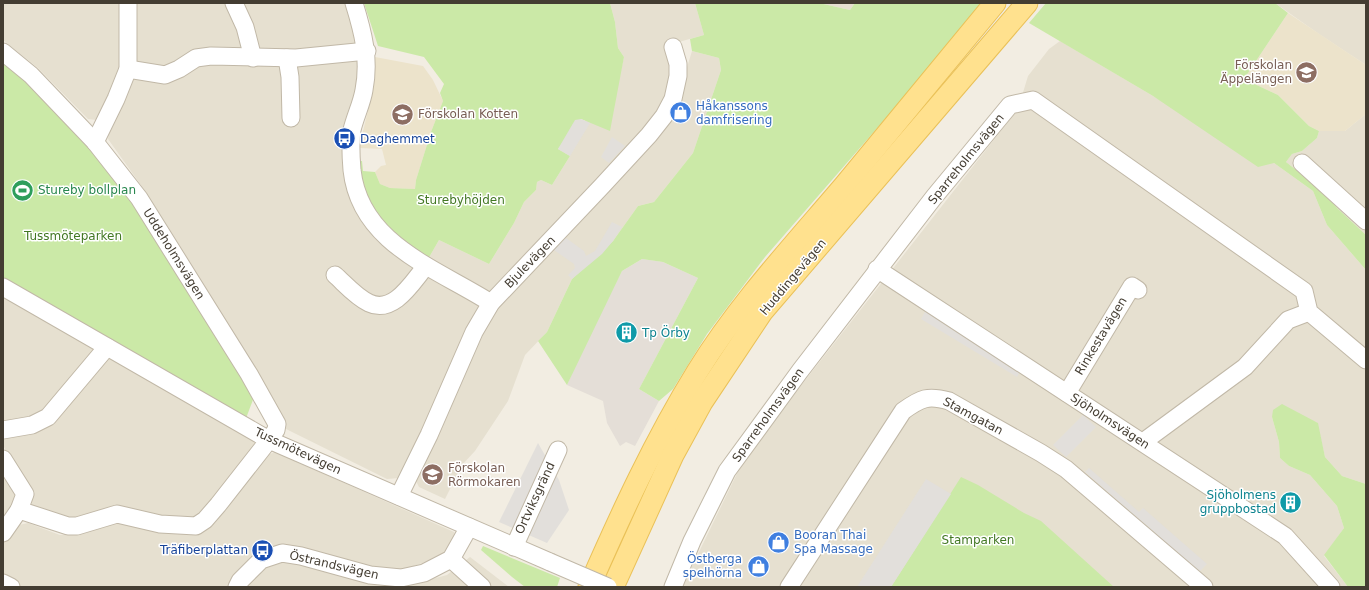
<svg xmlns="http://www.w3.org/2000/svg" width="1369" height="590" viewBox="0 0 1369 590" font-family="'DejaVu Sans',sans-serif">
<rect width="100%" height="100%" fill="#f2ede2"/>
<!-- residential -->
<g fill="#e6e0d0">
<path d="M3,3H125L122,68L97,120L88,119L38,68L3,40Z"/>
<path d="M135,3H228L246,49L165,70L139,66L133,60Z"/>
<path d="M237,3H348L357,49L262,56Z"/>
<path d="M610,3H695L704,35L668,45L673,77L660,113L490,296L427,261L439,240L489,264L514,223L524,202L536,190L537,182L541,180L552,185L570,156L558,149L617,88L624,57L618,48L615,22Z"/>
<path d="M819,3H855L850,10Z"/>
<path d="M1275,3H1366V65L1319,34Z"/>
<path d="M1060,41L1153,96L1274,163L1313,191L1327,225L1366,270V484L1342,476L1325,457L1317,422L1272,417L1279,442L1280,458L1289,466L1310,475L1337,506L1344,528L1324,556L1348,587H682L745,457L1018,109L1028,76L1049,49Z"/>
<path d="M692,51L719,58L721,70L693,153L654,202L638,206L613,241L572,279L547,332L525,355L508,401L475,451L462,465L445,499L419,487L414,477L465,364L494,311L677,100Z"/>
<path d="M357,58L361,62L349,162L418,267L388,298L369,299L334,265L332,276L385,310L425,273L478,305L481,312L399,478L387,479L286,429L148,195L108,139L109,132L132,79L140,76L195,64Z"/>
<path d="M1366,114V235L1337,208L1324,192L1286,162L1292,154L1302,151L1317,138L1319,131H1345Z"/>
<path d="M3,295L95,350L46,414L3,425Z"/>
<path d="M111,356L253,440L257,450L194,522L112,509L95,511L77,519L35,513L30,499L3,445V436L34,430L102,363Z"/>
<path d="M275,452L454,532L457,538L443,556L402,570L374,571L301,548L230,587H21L3,578V540L19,525L28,523L60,535L75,534L125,519L173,534L194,533L265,456Z"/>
<path d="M3,468L17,495L3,526Z"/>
<path d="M470,557L509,587H402L447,575Z"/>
<path d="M283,560L371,582L401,587H243L263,567Z"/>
</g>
<!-- industrial -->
<path fill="#e4ded7" d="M642,259L663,262L698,278L639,389L659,401L635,446L626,442L620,446L607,423L603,401L567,385L587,340L622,271Z"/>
<!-- education -->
<g fill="#ece3cb">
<path d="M1288,13L1366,65V114L1345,131H1319L1309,126L1278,95L1244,79Z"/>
<path d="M375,57L423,66L433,80L443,101L431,132L416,180L415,189L390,188L380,184L375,172L381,166L386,165L382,149L359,148L371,98L375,70Z"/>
</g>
<!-- green -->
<g fill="#cbe9a7">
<path d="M364,3H610L615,22L618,48L624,57L610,131L581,119L558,149L570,156L552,185L541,180L537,182L536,190L524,202L514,223L489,264L439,240L427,261L382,223L363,189L358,161H362L363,171L375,172L380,184L390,188L415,189L416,180L431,132L443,101L440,93L444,84L424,57L378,46Z"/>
<path d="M695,3H819L850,10L855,3H986L765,257L707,334L673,389L659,401L639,389L698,278L663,262L642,259L622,271L567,385L538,341L547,332L572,279L613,241L638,206L654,202L693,153L721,70L719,58L692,51L690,39L704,35Z"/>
<path d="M1046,3H1275L1288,13L1244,79L1278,95L1309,126L1319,131L1317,138L1302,151L1292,154L1286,162L1324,192L1337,208L1366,235V270L1327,225L1313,191L1274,163L1258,167L1153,96L1029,23Z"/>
<path d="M3,59L76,129L137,205L254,397L245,421L3,277Z"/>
<path d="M1282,404L1318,423L1325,457L1342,476L1366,484V587H1348L1324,555L1344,528L1337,506L1310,475L1289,466L1280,458L1279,442L1272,417L1273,410Z"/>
<path d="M961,477L978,485L1024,513L1041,521L1114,587H891Z"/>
<path d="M483,546L560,578L557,587H525L512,577L481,550Z"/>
</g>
<!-- parking -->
<g fill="#e2dfdb">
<path d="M581,119L590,123L570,156L558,149L575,120Z"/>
<path d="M612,137L625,146L609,163L601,157Z"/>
<path d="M612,222L622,227L613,241L602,254L572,279L568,275L575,268L574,264L554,250L558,243L566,238L584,251L586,256L595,251Z"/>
<path d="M926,310L1022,368L1017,377L921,319Z"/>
<path d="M1083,415L1096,427L1066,457L1053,445Z"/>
<path d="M538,443L559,480L569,510L547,543L499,522Z"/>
<path d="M1089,468L1139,512L1143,508L1207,564L1199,572L1085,472Z"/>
<path d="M926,479L951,494L891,587H857Z"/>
</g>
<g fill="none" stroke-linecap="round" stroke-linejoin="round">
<defs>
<g id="minor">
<path d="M234,3L245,27L253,58"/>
<path d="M354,3C363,32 370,59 364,90C362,103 355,117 352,130C350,143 351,158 352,170C360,244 436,268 491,303"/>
<path d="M3,52L31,75L95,142L139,198L249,374L277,424L276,430L269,440L218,505L205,520L196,526L160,524L117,514L77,526H68L19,510"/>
<path d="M287,58L290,77L291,118"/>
<path d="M128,69L165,75L179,69L196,58L211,56L296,58L367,51"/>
<path d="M95,142L116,99L128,69V3"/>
<path d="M1302,163L1366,221"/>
<path d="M877,269L1285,536L1331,587"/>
<path d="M335,275C345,284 356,297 369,303C394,315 413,281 426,266"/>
<path d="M3,287L269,440L550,562"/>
<path d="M1067,393L1132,286L1138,290"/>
<path d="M3,430L32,425L48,417L107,347"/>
<path d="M1143,442L1245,367L1288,320L1309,312"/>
<path d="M3,459L25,494L19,510L3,533"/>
<path d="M399,496L429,435L474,332L491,303L602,186L649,135L664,116L673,99L678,76V64L673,47"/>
<path d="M514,547L558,450"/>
<path d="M451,559L482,587"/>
<path d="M3,583L11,587"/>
<path d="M237,587L240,581L261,560L282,553L301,556L370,575L401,578L424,573L451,559L469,527"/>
<path d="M673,587L692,541L727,471L800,371L934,197L1010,105L1033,100L1304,291L1309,312L1366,360"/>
<path d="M789,587L903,411C921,398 928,395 949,401L1041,453L1066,469L1204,587"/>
</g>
<g id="major">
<path d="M589,587C621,514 655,440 697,372C739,304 793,246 844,186C895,125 945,64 995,3"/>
<path d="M613,587L673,455L702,402L762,312L1027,3"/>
</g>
</defs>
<!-- minor casing -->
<use href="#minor" stroke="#c1b8a7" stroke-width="19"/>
<!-- major casing -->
<use href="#major" stroke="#eac158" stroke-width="23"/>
<!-- minor -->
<use href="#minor" stroke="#fff" stroke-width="17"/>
<!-- major -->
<use href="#major" stroke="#ffe18e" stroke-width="21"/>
<defs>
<path id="minor-bridge" d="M550,562L608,587"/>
</defs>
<!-- minor-bridge casing -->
<use href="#minor-bridge" stroke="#c1b8a7" stroke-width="19" stroke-linecap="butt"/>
<!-- minor-bridge -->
<use href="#minor-bridge" stroke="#fff" stroke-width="17"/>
</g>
<!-- icons -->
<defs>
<symbol id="school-disc" viewBox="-11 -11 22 22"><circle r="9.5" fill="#8d6e63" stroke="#fff"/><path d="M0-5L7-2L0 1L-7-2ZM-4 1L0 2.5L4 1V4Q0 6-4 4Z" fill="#fff"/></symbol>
<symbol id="shop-disc" viewBox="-11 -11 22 22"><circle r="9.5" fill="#3f7fe0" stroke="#fff"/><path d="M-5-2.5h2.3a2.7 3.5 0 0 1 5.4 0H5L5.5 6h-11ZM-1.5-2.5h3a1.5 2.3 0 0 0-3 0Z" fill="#fff"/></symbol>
<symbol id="bus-disc" viewBox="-11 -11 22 22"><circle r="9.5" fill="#1a4fb4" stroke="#fff"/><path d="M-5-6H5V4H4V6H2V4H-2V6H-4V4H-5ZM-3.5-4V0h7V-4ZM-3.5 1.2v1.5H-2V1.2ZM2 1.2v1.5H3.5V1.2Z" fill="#fff"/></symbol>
<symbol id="stadium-disc" viewBox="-11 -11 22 22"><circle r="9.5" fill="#2e9e5b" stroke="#fff"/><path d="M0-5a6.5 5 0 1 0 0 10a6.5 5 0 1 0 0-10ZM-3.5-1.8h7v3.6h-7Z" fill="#fff"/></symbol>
<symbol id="building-disc" viewBox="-11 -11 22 22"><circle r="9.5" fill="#0f9aa8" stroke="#fff"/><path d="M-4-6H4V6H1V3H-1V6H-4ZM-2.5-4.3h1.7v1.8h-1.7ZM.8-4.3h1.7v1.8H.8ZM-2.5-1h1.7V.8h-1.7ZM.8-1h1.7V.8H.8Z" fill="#fff"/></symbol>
</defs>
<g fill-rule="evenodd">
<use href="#school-disc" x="1294" y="60" width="25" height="25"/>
<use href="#shop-disc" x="668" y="100" width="25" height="25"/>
<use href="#school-disc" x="390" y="102" width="25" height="25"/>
<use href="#bus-disc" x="332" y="126" width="25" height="25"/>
<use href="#stadium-disc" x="10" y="178" width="25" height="25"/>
<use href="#building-disc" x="614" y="320" width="25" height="25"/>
<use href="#school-disc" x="420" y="462" width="25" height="25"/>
<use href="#building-disc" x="1278" y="490" width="25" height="25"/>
<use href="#shop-disc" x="766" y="530" width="25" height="25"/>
<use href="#bus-disc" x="250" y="538" width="25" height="25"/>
<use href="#shop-disc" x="746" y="554" width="25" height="25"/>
</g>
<g text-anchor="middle" stroke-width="3" stroke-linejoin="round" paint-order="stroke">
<!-- education labels -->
<g font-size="12" fill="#785e54" stroke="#fff" text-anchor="start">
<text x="1292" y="69" text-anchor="end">Förskolan<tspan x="1292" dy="14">Äppelängen</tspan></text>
<text x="418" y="118">Förskolan Kotten</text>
<text x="448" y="472">Förskolan<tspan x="448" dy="14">Rörmokaren</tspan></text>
</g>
<!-- shop labels -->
<g font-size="12" fill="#366cbe" stroke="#fff" text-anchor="start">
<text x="696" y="110">Håkanssons<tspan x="696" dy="14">damfrisering</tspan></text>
<text x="794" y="539">Booran Thai<tspan x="794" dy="14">Spa Massage</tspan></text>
<text x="742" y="563" text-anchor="end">Östberga<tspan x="742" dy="14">spelhörna</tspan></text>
</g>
<!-- transit labels -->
<g font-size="12" fill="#164399" stroke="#fff" text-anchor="start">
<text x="360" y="143">Daghemmet</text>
<text x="248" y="554" text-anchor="end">Träfiberplattan</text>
</g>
<!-- street labels -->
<g font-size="12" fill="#443d32" stroke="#fff">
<text transform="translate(966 159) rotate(-51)" y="4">Sparreholmsvägen</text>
<text transform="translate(174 254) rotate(58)" y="4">Uddeholmsvägen</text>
<text transform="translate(530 262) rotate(-46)" y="4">Bjulevägen</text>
<text transform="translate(793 277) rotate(-50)" y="4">Huddingevägen</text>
<text transform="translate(1101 336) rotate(-59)" y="4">Rinkestavägen</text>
<text transform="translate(768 415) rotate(-54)" y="4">Sparreholmsvägen</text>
<text transform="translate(973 416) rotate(28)" y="4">Stamgatan</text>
<text transform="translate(1110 421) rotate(33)" y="4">Sjöholmsvägen</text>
<text transform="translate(298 451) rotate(25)" y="4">Tussmötevägen</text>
<text transform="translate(535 498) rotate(-65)" y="4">Ortviksgränd</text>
<text transform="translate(334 565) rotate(13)" y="4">Östrandsvägen</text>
</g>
<!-- leisure labels -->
<g font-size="12" fill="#27864d" stroke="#fff" text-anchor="start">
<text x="38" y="194">Stureby bollplan</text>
</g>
<!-- park labels -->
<g font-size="12" fill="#427823" stroke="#fff">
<text x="461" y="204">Sturebyhöjden</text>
<text x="73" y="240">Tussmöteparken</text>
<text x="978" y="544">Stamparken</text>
</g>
<!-- culture labels -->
<g font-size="12" fill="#0d838f" stroke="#fff" text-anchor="start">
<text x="642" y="337">Tp Örby</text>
<text x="1276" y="499" text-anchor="end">Sjöholmens<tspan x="1276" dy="14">gruppbostad</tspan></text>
</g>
</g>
<!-- border -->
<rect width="1369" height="590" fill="none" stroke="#443d32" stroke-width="8"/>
</svg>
